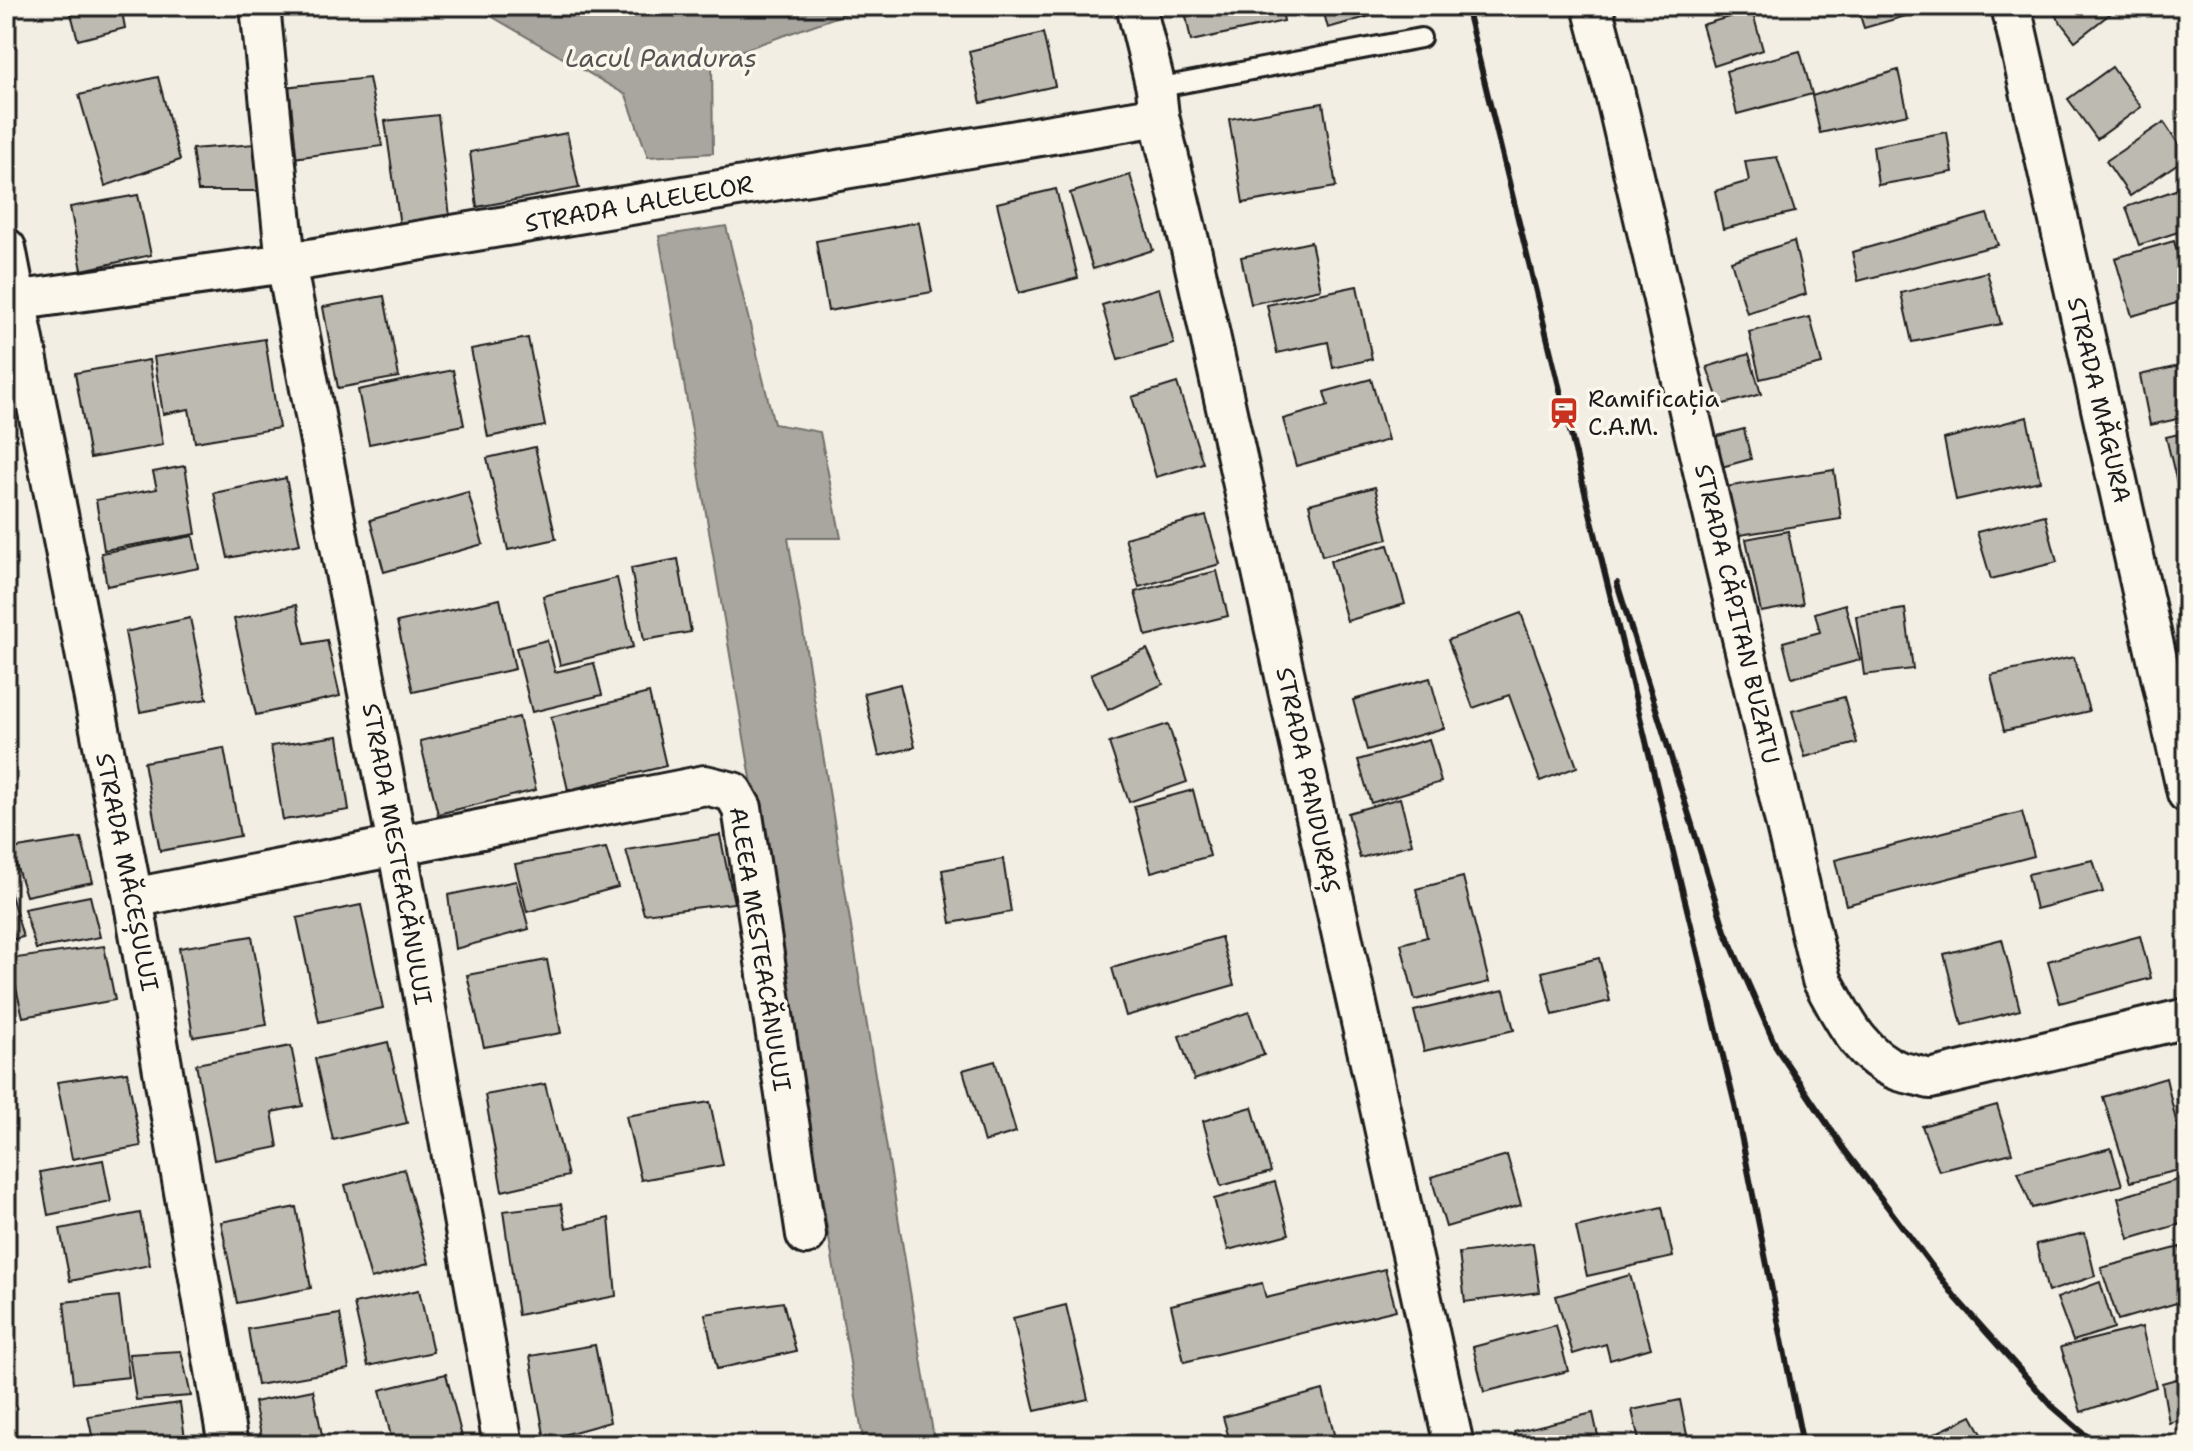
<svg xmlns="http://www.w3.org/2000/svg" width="2193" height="1451" viewBox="0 0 2193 1451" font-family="'Shantell Sans',sans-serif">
<rect width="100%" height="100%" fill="#f2eee4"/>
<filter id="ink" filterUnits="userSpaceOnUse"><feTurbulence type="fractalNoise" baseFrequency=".0125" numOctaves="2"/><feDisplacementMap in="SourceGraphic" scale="16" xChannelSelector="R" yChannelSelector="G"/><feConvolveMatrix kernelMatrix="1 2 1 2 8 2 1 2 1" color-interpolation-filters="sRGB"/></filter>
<g filter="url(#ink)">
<!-- water -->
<g fill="#a9a6a0" stroke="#716f6b" stroke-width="2">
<path d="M474,6H867L712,61L713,153L648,157L626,95Z"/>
<path d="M726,226L774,424L820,432L841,538H788L935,1445H864L659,236Z"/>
</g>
<!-- building -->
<g fill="#bdbab1" stroke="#1c1c1c" stroke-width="2">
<path d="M69,6H121L125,28L78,40Z"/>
<path d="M1184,6H1281L1284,21L1191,41Z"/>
<path d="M1322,6H1375L1377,14L1328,28Z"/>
<path d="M1857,6H1940L1864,28Z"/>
<path d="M2059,6H2120L2075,41L2052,11Z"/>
<path d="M1752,10L1763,50L1714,66L1702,25Z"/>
<path d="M1043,33L1055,86L981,103L969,51Z"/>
<path d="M1800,51L1812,94L1737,114L1726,71Z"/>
<path d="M2112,67L2141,107L2097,139L2068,99Z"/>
<path d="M1898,70L1908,114L1820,133L1812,96Z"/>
<path d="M158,77L180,160L105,186L79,95Z"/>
<path d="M369,78L382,146L293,158L284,87Z"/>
<path d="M1323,103L1336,187L1243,203L1229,119Z"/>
<path d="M438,115L450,217L400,226L385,121Z"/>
<path d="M2164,122L2187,157L2130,196L2106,161Z"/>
<path d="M1947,132L1953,172L1878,185L1873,146Z"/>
<path d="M567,133L579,188L477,207L470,152Z"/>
<path d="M255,144L262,191H198L192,149Z"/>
<path d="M1777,157L1795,212L1723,229L1715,191L1749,181L1745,161Z"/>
<path d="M1130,175L1153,250L1093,269L1070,193Z"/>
<path d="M2187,186V229L2139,245L2126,207Z"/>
<path d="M1056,189L1078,278L1019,293L997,203Z"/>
<path d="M138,195L151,255L82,270L70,207Z"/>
<path d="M1987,214L1998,245L1858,281L1852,252Z"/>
<path d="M919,222L932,292L828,311L816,241Z"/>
<path d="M1794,241L1806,294L1747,313L1731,261Z"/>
<path d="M2174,241L2187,286V300L2132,316L2115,258Z"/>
<path d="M1311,242L1321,289L1251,304L1241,257Z"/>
<path d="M1987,272L2001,324L1912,342L1901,293Z"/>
<path d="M1357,286L1372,359L1333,368L1328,342L1277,353L1267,305Z"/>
<path d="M1159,288L1174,344L1118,360L1102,305Z"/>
<path d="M384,296L399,377L338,388L323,307Z"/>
<path d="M1810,317L1822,364L1760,379L1749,332Z"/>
<path d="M528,338L545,426L488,437L471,349Z"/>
<path d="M265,339L279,428L195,442L189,409L163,414L154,357Z"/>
<path d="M1749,354L1761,394L1720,405L1707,367Z"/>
<path d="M149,360L163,445L90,458L75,373Z"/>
<path d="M2187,364V417L2150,425L2140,375Z"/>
<path d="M453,370L464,425L369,444L358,390Z"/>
<path d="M1371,379L1388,440L1296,466L1283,419L1328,406L1324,392Z"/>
<path d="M1177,383L1203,463L1156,477L1132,397Z"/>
<path d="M2027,417L2040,481L1956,500L1944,439Z"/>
<path d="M1744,429L1751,459L1714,469L1706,439Z"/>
<path d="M2187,432V485L2178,487L2166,437Z"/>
<path d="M535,447L556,539L508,550L487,458Z"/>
<path d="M185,466L196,534L104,550L96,500L157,489L153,472Z"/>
<path d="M1834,470L1841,519L1733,536L1725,487Z"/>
<path d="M286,478L300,544L228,558L214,493Z"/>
<path d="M1375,487L1388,539L1322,556L1309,504Z"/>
<path d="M468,492L483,544L384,572L370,520Z"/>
<path d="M2187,493V531L2177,496Z"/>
<path d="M2045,515L2057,562L1991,579L1977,532Z"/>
<path d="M1206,516L1220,564L1139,587L1125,538Z"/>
<path d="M1788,531L1803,604L1761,612L1746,539Z"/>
<path d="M193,536L199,568L107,586L101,553Z"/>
<path d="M1388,545L1405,604L1347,621L1330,561Z"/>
<path d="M678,559L691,632L644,640L631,568Z"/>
<path d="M2187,570V611H2186L2176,572Z"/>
<path d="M1217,571L1228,616L1146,636L1135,592Z"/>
<path d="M617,578L633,647L560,665L543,596Z"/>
<path d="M500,599L515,669L413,692L397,622Z"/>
<path d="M1845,604L1860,660L1792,678L1783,642L1820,632L1815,613Z"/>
<path d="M296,605L305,644L327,640L340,696L256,715L234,619Z"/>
<path d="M1905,609L1913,669L1864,675L1856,616Z"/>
<path d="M1521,613L1577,767L1540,781L1509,695L1473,708L1448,640Z"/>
<path d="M190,618L207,699L140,712L125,632Z"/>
<path d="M547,640L555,672L594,663L602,695L532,712L516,648Z"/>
<path d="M1147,649L1163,684L1108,710L1091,674Z"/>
<path d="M2074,657L2089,711L2004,731L1991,675Z"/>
<path d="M1430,678L1444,728L1367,750L1353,700Z"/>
<path d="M900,684L915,747L879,756L864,693Z"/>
<path d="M649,693L666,766L568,790L551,717Z"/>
<path d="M1844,697L1857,743L1805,757L1792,711Z"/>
<path d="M519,717L536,790L438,814L420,741Z"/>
<path d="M1168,724L1187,782L1129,802L1109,743Z"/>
<path d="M338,736L349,810L283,820L271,746Z"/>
<path d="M1429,739L1441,782L1371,803L1358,760Z"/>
<path d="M224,748L240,836L160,851L144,762Z"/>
<path d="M1193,790L1210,856L1151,872L1134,806Z"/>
<path d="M1400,798L1412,844L1360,858L1348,813Z"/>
<path d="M2022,812L2034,856L1846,905L1835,860Z"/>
<path d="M720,835L734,903L644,914L626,850Z"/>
<path d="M81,838L93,882L26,896L11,849Z"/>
<path d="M606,848L618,887L527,912L515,864Z"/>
<path d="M1003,859L1011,912L951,923L942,870Z"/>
<path d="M2093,860L2103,892L2036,909L2028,874Z"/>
<path d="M1463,877L1489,982L1415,1000L1401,944L1427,937L1416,889Z"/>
<path d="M516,881L529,929L455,949L448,895Z"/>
<path d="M6,891H10L23,937L6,941Z"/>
<path d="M90,896L100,937L36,949L24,909Z"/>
<path d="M361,905L383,1008L319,1022L297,918Z"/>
<path d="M252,936L267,1025L193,1037L179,948Z"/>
<path d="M2140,936L2151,978L2060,1003L2048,961Z"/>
<path d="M1221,937L1234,985L1126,1016L1112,968Z"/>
<path d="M2002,939L2020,1010L1962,1025L1944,954Z"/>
<path d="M104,946L115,1000L23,1017L9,959Z"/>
<path d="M1599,958L1610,1001L1553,1015L1542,972Z"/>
<path d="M547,960L561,1033L484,1047L467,975Z"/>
<path d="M1504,990L1514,1030L1424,1051L1414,1011Z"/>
<path d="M1249,1012L1264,1055L1194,1080L1179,1036Z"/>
<path d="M388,1042L407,1123L333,1140L315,1059Z"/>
<path d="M291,1046L303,1106L272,1112L278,1147L214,1160L196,1064Z"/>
<path d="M995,1061L1016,1132L984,1142L963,1070Z"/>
<path d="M127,1072L141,1146L72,1159L57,1082Z"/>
<path d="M2166,1078L2187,1168L2130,1182L2103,1097Z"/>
<path d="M545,1084L568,1176L502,1191L485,1095Z"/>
<path d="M710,1102L723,1165L641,1180L626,1116Z"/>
<path d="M1997,1105L2012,1153L1939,1171L1922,1126Z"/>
<path d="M1252,1107L1271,1172L1221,1186L1203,1121Z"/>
<path d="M2111,1148L2122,1185L2032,1208L2018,1172Z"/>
<path d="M1507,1155L1521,1205L1446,1227L1431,1177Z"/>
<path d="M103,1160L111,1202L48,1215L40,1172Z"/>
<path d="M404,1169L429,1263L371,1279L345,1185Z"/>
<path d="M2187,1177V1222L2129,1239L2118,1198Z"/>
<path d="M1275,1182L1289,1234L1228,1250L1214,1199Z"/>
<path d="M561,1204L566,1228L609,1218L616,1296L518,1315L503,1211Z"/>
<path d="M296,1207L311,1288L237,1303L221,1222Z"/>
<path d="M1662,1207L1673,1257L1587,1276L1576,1227Z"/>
<path d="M140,1213L150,1265L70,1281L60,1229Z"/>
<path d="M2085,1233L2095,1276L2048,1292L2036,1244Z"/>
<path d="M1533,1243L1540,1292L1465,1302L1459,1253Z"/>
<path d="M2180,1247L2187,1269V1300L2118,1320L2101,1268Z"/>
<path d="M1385,1269L1396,1310L1184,1362L1171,1305L1262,1283L1266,1298Z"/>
<path d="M1630,1275L1651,1348L1610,1360L1606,1344L1573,1354L1556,1296Z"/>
<path d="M2100,1282L2114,1328L2073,1341L2057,1298Z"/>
<path d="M419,1290L433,1352L368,1366L354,1304Z"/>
<path d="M119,1296L129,1377L73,1383L64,1302Z"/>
<path d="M783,1302L796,1351L717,1369L705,1314Z"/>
<path d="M1066,1305L1088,1399L1035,1411L1013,1318Z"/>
<path d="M340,1314L349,1369L257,1385L248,1329Z"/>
<path d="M1556,1325L1568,1371L1484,1392L1473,1347Z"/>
<path d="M2142,1327L2156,1387L2081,1412L2061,1347Z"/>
<path d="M595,1345L610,1422L545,1440L530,1356Z"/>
<path d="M181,1351L191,1396L136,1400L129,1354Z"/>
<path d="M446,1374L464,1445H393L380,1390Z"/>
<path d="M2187,1376V1417L2169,1423L2162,1383Z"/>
<path d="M313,1390L324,1445H263L254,1402Z"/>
<path d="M1323,1390L1335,1438L1311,1445H1231L1223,1417Z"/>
<path d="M1680,1400L1688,1440L1661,1445H1640L1632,1410Z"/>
<path d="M180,1403L186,1445H94L88,1416Z"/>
<path d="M1593,1413L1600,1445H1517L1514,1432Z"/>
<path d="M1972,1416L1988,1445H1919L1917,1442Z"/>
</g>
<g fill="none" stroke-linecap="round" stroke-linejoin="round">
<defs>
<path id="lane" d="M1156,88L1421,38"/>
<g id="street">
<path d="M260,6L286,263L397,845L503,1445"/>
<path d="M1592,6L1615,94L1822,980C1841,1014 1859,1056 1899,1071C1909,1074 1920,1076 1930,1079L2187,1018"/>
<path d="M2011,6L2187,793"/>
<path d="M1159,116L1192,253L1454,1445"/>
<path d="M6,248L133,898L228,1445"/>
<path d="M6,302L286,263L1159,116L1156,88L1136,6"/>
<path d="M133,898L705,785L733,792L742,808L806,1235"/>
</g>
</defs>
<!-- lane casing -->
<use href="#lane" stroke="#1c1c1c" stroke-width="24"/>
<!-- street casing -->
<use href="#street" stroke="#1c1c1c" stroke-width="44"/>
<!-- lane -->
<use href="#lane" stroke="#fbf7ec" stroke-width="18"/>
<!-- street -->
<use href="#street" stroke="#fbf7ec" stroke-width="38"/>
<!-- rail -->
<g stroke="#1c1c1c" stroke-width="6">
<path d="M1466,6L1735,1105L1803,1445"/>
<path d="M1617,583L1725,931L1777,1049L1844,1149L1956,1298L2052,1406L2097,1445"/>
</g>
</g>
</g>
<!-- icons -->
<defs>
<symbol id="station-bare" viewBox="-9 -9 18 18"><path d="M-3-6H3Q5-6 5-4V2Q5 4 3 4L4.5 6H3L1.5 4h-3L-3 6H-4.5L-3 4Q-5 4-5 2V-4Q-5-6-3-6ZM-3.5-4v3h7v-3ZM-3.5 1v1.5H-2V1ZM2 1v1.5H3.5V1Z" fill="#c8321e" stroke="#fbf7ec" stroke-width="2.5" paint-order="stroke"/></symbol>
</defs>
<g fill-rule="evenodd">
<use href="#station-bare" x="1542" y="391" width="44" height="44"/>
</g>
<g text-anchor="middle" stroke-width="7" stroke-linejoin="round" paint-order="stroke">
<!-- street labels -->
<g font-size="24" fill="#1c1c1c" stroke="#fbf7ec">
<text transform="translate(639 204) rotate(-10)" y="8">STRADA LALELELOR</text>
<text transform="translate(2099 400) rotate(77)" y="8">STRADA MĂGURA</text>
<text transform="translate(1737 614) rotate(77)" y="8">STRADA CĂPITAN BUZATU</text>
<text transform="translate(1308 780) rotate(78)" y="8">STRADA PANDURAȘ</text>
<text transform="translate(397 854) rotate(80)" y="8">STRADA MESTEACĂNULUI</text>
<text transform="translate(127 872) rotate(79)" y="8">STRADA MĂCEȘULUI</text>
<text transform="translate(760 949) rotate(81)" y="8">ALEEA MESTEACĂNULUI</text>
</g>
<!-- poi labels -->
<g font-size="24" fill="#1c1c1c" stroke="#fbf7ec" text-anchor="start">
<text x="1588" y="407">Ramificația<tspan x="1588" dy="28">C.A.M.</tspan></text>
</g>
<!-- water labels -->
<g font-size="26" font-style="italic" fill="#545351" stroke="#fbf7ec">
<text x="661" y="67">Lacul Panduraș</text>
</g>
</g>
<!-- margin -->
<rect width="2193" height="1451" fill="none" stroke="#fbf7ec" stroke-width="32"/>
<rect x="16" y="16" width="2161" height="1419" fill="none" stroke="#1c1c1c" stroke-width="3" filter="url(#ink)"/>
</svg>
